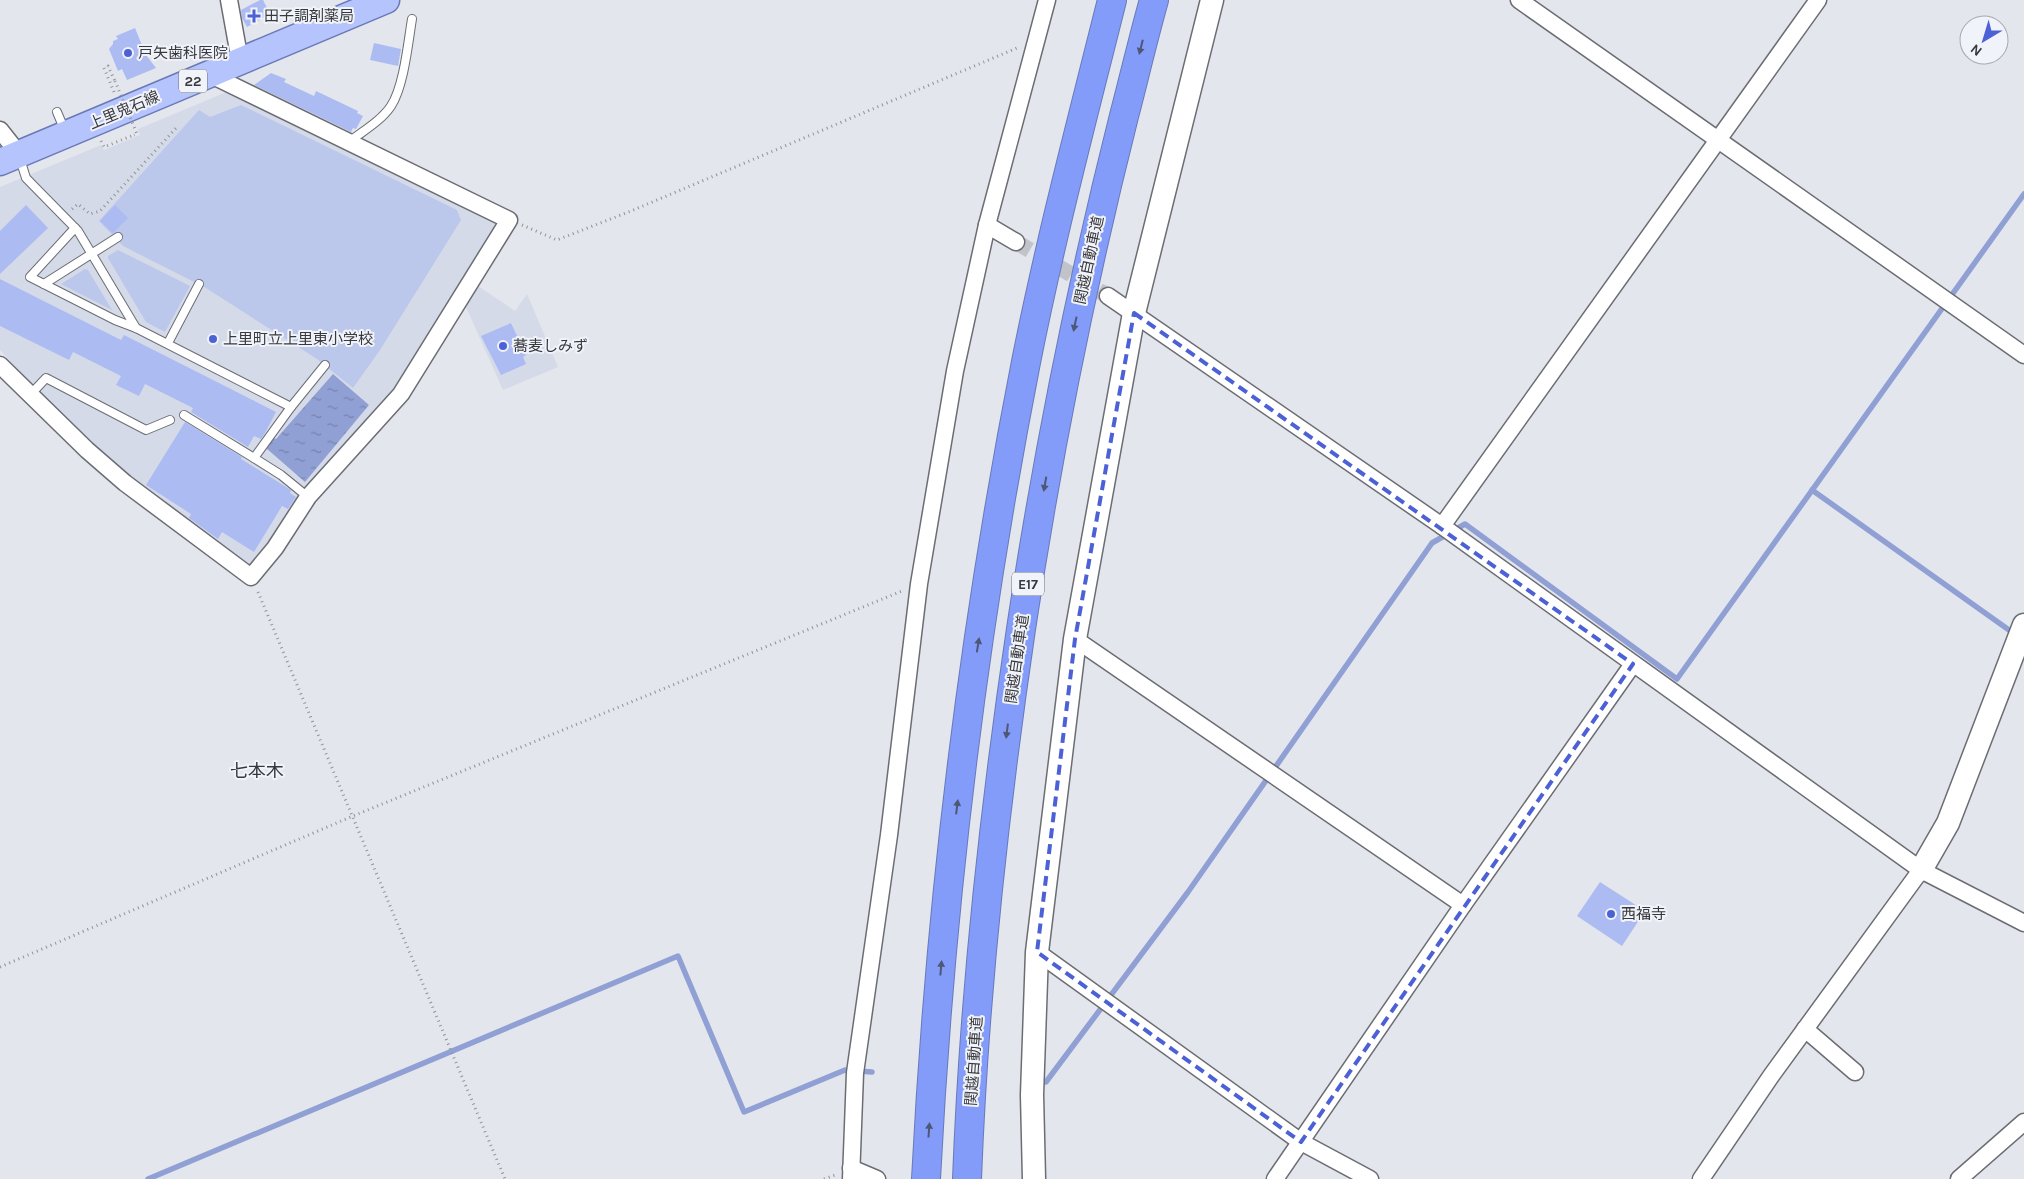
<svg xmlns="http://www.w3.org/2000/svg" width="2024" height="1179" viewBox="0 0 2024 1179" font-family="Karla,'Noto Sans JP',sans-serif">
<defs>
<pattern id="water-ripples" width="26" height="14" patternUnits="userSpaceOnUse" patternTransform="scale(1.25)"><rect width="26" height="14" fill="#90a0d4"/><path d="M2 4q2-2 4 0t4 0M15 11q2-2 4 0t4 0" fill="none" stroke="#7783ad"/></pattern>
</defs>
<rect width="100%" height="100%" fill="#e3e6ed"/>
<!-- built -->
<g fill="#d5dae8">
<path d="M229,91L496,220L498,226L395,391L253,565L246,566L129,477L40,393L0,350V187L101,145L104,150L140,135L138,129Z"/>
<path d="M478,286L515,311L527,294L558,367L503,390L466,307Z"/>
</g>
<!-- green -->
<g fill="#bbc7eb">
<path d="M241,105L457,210L461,220L380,350L353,388L317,359L206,288L123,246L99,221L199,110L210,117Z"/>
<path d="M118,250L190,286L165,332L146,322L108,258V256Z"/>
<path d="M85,269L88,270L112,310L61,284Z"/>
</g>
<!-- water -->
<path fill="url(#water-ripples)" d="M333,374L369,405L305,482L266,448L274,438L276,439Z"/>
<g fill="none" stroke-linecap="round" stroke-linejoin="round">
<!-- stream -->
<g stroke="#90a0d4" stroke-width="5.5">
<path d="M1812,490L2016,635"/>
<path d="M1036,1081L1046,1082L1188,892L1432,543L1465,524L1677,679L2024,194"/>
<path d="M148,1179L678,956L744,1112L845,1070L872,1072"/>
</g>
</g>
<!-- building -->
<g fill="#acbcf2">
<path d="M260,0H263L270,14L247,27L242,18L241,10Z"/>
<path d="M135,28L146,55L156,68L127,80L122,69L118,71L109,49L113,44V41L118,39L116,36Z"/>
<path d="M374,43L401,49L398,66L370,60Z"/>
<path d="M271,73L286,79L284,82L314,96L316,91L358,111L357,113L363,116L356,129L353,128L351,132L254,85Z"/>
<path d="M26,205L48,228L0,274V231Z"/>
<path d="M115,205L128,218L113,233L100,221Z"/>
<path d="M0,279L121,340L124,335L276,412L265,433L261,439L254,436L248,447L191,412L193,408L145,384L139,396L116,385L121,376L73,352L69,360L0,326Z"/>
<path d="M511,323L526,355L523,357L526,364L501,375L481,336Z"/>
<path d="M185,422L242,457L241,459L291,490L290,493L296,497L288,509L282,506L254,552L222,532L218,539L189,518L191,514L146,485Z"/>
<path d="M1600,882L1645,911L1622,946L1577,916Z"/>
</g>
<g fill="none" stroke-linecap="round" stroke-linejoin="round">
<!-- street-tunnel -->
<path stroke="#c1c3ca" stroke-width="16" stroke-dasharray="16 8" stroke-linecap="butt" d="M1016,242L1108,296"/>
<defs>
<g id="lane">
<path d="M57,112L65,131"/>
<path d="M349,142C363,131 381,121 391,106C404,86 408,43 412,19"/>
<path d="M20,159L26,178L78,231L136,328"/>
<path d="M75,228L30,277L115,320L136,328L291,407"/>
<path d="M44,284L118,237"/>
<path d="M168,343L199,284"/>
<path d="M30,395L46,378L146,430L170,420"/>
<path d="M184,415L254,458"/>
<path d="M308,497L281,475L254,458L291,407L325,365"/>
</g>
<g id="street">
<path d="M229,0L240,61"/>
<path d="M1519,0L2024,355"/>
<path d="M0,130L19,154"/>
<path d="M987,225L1016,242"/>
<path d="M1108,296L1442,526L1921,870L2024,923"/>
<path d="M0,365L87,450L125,483L251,577L275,548L308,497L401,394L509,220L209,74"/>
<path d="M1442,526L1818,0"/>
<path d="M1075,639L1463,905"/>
<path d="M1037,952L1301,1142L1370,1179"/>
<path d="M1805,1029L1855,1072"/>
<path d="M851,1168L877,1179"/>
<path d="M851,1179L855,1073L889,835L919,584L955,371L987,225L1047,0"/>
<path d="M1275,1179L1463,905L1633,664"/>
<path d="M1701,1179L1771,1076L1921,870"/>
<path d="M1959,1179L2024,1122"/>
</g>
<g id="secondary">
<path d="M1921,870L1948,823L2024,625"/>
<path d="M1034,1179L1032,1095L1037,952L1075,639L1134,313L1212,0"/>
</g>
<path id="primary" d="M0,162L386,0"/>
<g id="highway">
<path d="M926,1179C940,905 973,632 1026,362C1050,241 1082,120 1112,0"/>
<path d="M967,1179C974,995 994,811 1021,629C1047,456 1081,286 1124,116C1134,78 1143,39 1154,0"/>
</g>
</defs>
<!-- lane casing -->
<use href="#lane" stroke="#6b6d73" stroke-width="10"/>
<!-- street casing -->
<use href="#street" stroke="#6b6d73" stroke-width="19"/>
<!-- secondary casing -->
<use href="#secondary" stroke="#6b6d73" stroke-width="25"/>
<!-- primary casing -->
<use href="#primary" stroke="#6979b8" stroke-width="29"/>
<!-- highway casing -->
<use href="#highway" stroke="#6979b8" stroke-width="30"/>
<!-- path -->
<g stroke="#919398" stroke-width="3" stroke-dasharray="1 4" stroke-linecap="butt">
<path d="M114,92L104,68L108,66L115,81"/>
<path d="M101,141L104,147L134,135"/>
<path d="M72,209L78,204L90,214L100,211L178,126"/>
<path d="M522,225L557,240L631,211L1017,48"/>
<path d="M258,592L505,1179"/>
<path d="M0,967L353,816L902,591"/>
<path d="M824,1179L835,1175"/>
</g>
<!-- lane -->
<use href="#lane" stroke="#fff" stroke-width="8"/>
<!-- street -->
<use href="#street" stroke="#fff" stroke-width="16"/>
<!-- secondary -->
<use href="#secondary" stroke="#fff" stroke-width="22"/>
<!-- primary -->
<use href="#primary" stroke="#b5c4fc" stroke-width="26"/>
<!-- highway -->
<use href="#highway" stroke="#839cfa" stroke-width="28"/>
<!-- path-bridge -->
<path stroke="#919398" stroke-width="3" stroke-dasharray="1 4" stroke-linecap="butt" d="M115,81L137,134L134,135"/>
</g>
<!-- one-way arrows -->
<defs><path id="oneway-solid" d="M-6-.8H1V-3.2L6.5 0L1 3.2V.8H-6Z" transform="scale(1.25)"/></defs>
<g fill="#4e5775">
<use href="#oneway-solid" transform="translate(1141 47) rotate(104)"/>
<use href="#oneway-solid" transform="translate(1075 324) rotate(102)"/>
<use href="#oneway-solid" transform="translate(1045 484) rotate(100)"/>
<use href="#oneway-solid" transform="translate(978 645) rotate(-81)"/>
<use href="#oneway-solid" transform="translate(1007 731) rotate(97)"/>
<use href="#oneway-solid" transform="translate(957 807) rotate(-83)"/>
<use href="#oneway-solid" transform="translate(941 968) rotate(-85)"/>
<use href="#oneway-solid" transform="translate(929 1130) rotate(-86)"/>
</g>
<!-- marked area -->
<path fill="none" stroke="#4c61d5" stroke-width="4" stroke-dasharray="10 6" stroke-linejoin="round" d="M1134,313L1633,664L1301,1142L1037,952L1075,639Z"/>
<!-- markers -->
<g fill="#4c61d5" stroke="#f1f3fa" stroke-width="2">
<path d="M251.5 8.5h5v5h5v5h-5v5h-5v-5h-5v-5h5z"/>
<circle cx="128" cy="53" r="5"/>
<circle cx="213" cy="339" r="5"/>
<circle cx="503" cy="346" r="5"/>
<circle cx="1611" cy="914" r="5"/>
</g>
<g text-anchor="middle" stroke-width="4" stroke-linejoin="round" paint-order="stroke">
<!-- shield labels -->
<g fill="#f1f3fa" stroke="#707175" stroke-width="1">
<rect x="179" y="69.5" width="28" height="23" rx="4"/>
<rect x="1012" y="572.5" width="32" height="23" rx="4"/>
</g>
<g font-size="14" font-weight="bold" fill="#38393c">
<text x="193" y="86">22</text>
<text x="1028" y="589">E17</text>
</g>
<!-- poi labels -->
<g font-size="15" fill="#38393c" stroke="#f1f3fa" text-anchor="start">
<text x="264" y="21">田子調剤薬局</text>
<text x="138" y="58">戸矢歯科医院</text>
<text x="223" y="344">上里町立上里東小学校</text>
<text x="513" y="351">蕎麦しみず</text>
<text x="1621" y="919">西福寺</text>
</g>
<!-- street labels -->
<g font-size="15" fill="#38393c" stroke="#f1f3fa">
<text transform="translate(124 110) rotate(-23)" y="5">上里鬼石線</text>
<text transform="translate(1089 260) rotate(-78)" y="5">関越自動車道</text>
<text transform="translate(1017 659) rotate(-82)" y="5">関越自動車道</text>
<text transform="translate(974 1061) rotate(-86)" y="5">関越自動車道</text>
</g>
<!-- quarter labels -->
<g font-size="18" fill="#38393c" stroke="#f1f3fa">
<text x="257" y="777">七本木</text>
</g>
</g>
<!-- north arrow -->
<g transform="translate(1984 40) rotate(218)"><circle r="24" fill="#f1f3fa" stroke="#a7a9ae"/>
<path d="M0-4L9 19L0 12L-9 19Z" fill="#4c61d5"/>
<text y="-8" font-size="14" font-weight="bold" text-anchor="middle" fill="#38393c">N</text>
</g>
</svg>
